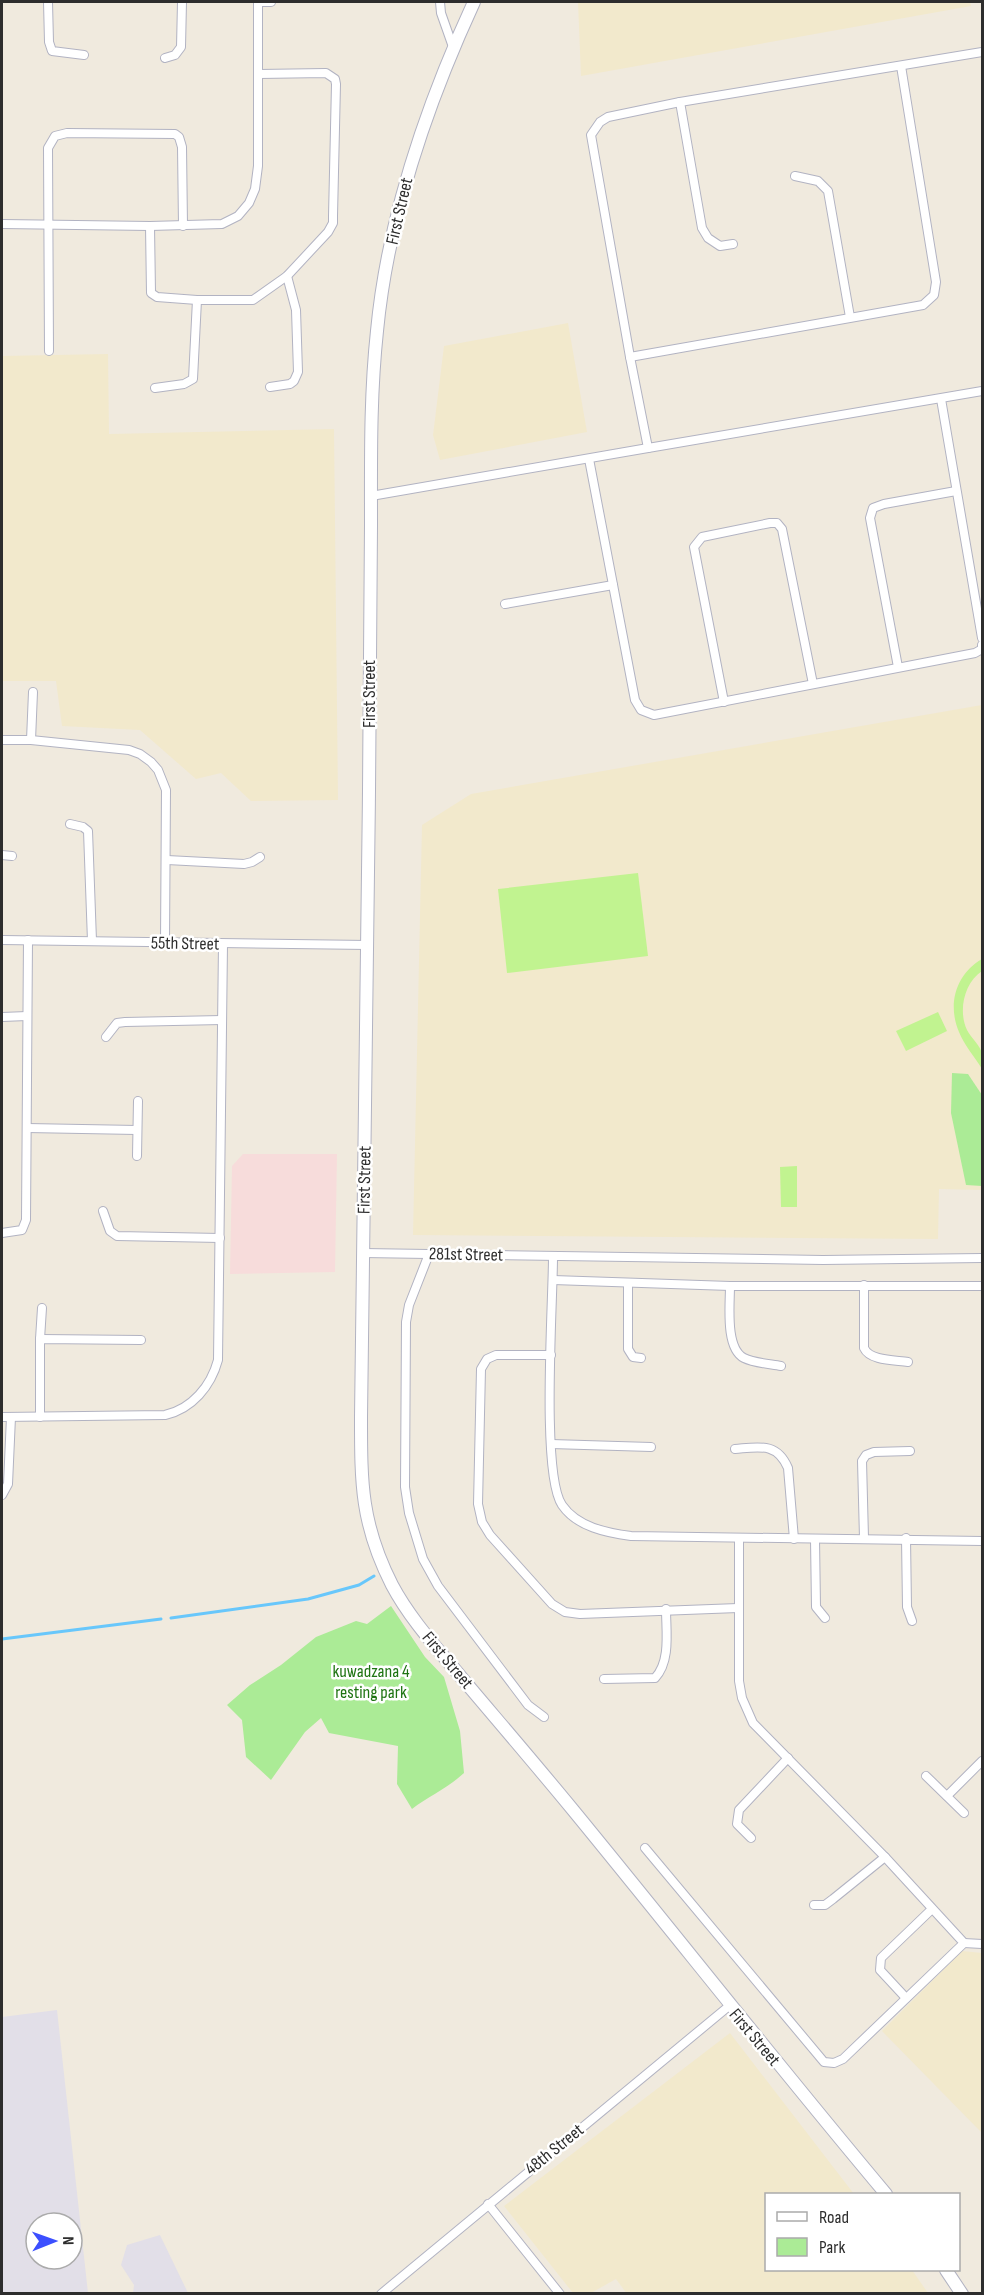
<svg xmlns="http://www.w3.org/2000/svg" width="984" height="2295" viewBox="0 0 984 2295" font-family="'Sofia Sans Condensed',sans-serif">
<rect width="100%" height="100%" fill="#f0eade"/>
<!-- industrial -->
<g fill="#e2dfe8" fill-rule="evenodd">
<path d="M57,2010L88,2293H2V2017ZM36,2223H72V2259H36Z"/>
<path d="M160,2235L188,2293H133L134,2285L121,2265L127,2245Z"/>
</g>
<!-- education -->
<g fill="#f2e9cc">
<path d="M578,2H970L971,6L581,76Z"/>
<path d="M568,323L587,432L440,460L433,435L444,346Z"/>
<path d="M108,354L109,434L334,429L338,800L251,801L221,773L196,779L140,730L62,726L56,681H2V356Z"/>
<path d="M982,705V1190L939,1189L938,1239L413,1235L422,825L471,794Z"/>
<path d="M962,1951L982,1953V2133L882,2031Z"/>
<path d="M730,2033L854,2194H766V2270H912L928,2293L627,2294L616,2279L591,2293H573L504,2206Z"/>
</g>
<!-- medical -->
<path fill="#f7dcdb" d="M243,1154H337L335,1272L230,1274L232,1166Z"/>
<!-- green -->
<g fill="#abeb96">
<path d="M952,1073L968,1074L982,1095V1186L966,1185L951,1113Z"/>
<path d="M391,1606L425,1657L444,1677L460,1731L464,1773C448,1788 429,1796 412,1809L397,1784L398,1746L329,1733L321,1718L305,1732L271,1780L246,1757L242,1720L227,1705L250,1685L281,1665L316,1637L356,1621L367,1624Z"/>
</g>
<!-- pitch -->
<g fill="#c1f390">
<path d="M638,873L648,956L507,973L498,889Z"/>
<path d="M982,959V971C964,983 958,1011 967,1030C971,1038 981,1046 982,1054C983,1059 982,1064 982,1069C975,1057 964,1045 959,1032C947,1004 956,974 982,959Z"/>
<path d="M938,1012L947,1031L906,1051L896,1031Z"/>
<path d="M797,1166V1207H781L780,1167Z"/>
</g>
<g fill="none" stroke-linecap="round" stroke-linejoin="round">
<!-- stream -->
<g stroke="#68c7fb" stroke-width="3">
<path d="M171,1618L308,1599L359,1585L374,1576"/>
<path d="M2,1639L161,1619"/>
</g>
<defs>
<g id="street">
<path d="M48,2L49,42L52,51L84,55"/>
<path d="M258,2H271"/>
<path d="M440,2L441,13L453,47"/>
<path d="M165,58L175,55L181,47L182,2"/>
<path d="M680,102L702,228L708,238L720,246L733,244"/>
<path d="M795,176L818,181L828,191L850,317"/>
<path d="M2,224L150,226L222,224L238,216L249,203L255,189L258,166V2"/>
<path d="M150,226L151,293L157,297L197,300H253L287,276L328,232L333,223V216L336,84L335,79L326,73L259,74"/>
<path d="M49,351L48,148L55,136L67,133L175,134L179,137L182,147L183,226"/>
<path d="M630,357L923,305L934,295L936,282L901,66"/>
<path d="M270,387L290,384L294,381L298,372L296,310L287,276"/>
<path d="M155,388L184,384L193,379L197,300"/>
<path d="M941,399L982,638"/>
<path d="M648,448L982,391"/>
<path d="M589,459L635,700L641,710L654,715L975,653L982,649V645"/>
<path d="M371,496L648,448L630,357L591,135L600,122L608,117L680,102L982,52"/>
<path d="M505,604L613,585"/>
<path d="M898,667L870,518L873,508L884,504L956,491"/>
<path d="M724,702L694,547L702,537L770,523H777L782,529L813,684"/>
<path d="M2,740H31L129,750L140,754L151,762L158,770L166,790L165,942"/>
<path d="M31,740L33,692"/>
<path d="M70,824L83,827L88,831L92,941"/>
<path d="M2,855L12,856"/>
<path d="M167,860L244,864L252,862L260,857"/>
<path d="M2,940L368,945"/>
<path d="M2,1017L27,1016"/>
<path d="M106,1037L117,1023L125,1022L222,1020"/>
<path d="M27,1128L137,1130"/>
<path d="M137,1156L138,1101"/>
<path d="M103,1211L110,1231L117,1236L220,1238"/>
<path d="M2,1233L22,1230L26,1220L28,940"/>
<path d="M363,1253L823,1260L982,1258"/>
<path d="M429,1254L409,1305L406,1322L405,1487L409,1513L423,1559L438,1586L528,1705L544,1717"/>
<path d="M553,1257C553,1303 541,1474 562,1505C577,1527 607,1533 631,1536L982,1541"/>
<path d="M553,1280L730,1286H982"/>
<path d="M628,1284V1349L633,1357L641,1358"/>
<path d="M864,1285V1348C870,1361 895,1360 908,1362"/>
<path d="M730,1286C730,1305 725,1348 744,1358C754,1363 770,1364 781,1366"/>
<path d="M40,1339L42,1308"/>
<path d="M551,1355H496L487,1359L481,1369L478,1504L482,1522L490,1535L552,1604L565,1612L580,1614L738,1608"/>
<path d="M2,1417L165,1415C192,1409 211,1386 218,1360L223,944"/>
<path d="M40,1417V1339L141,1340"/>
<path d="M551,1444L651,1447"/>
<path d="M735,1449C759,1447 777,1442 788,1468L794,1539"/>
<path d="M2,1495L8,1484L11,1417"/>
<path d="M864,1538L862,1461L866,1455L874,1452L910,1451"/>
<path d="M906,1538L907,1607L912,1621"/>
<path d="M815,1539L816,1607L825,1618"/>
<path d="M604,1679L655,1678C671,1661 666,1631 666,1609"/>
<path d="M926,1776L964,1813"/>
<path d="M947,1796L982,1761"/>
<path d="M751,1838L737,1824L739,1810L788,1758"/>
<path d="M645,1848L824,2062L834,2063L843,2059L964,1943L885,1857L753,1723L742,1698L739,1681V1538"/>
<path d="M814,1905H825L833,1899L885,1857"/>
<path d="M964,1943L982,1944"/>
<path d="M906,1998L880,1970L881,1958L932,1909"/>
<path d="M488,2204L560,2294"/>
<path d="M381,2294L729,2006"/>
</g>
<g id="secondary">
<path d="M474,2C426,106 388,216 377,331C370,396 371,460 371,525C370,614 369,703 369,791C367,1000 363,1209 361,1417C361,1484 361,1524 392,1585C410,1619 437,1648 461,1677C499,1722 536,1765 573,1810C678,1938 780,2068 886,2194"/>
<path d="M946,2270L962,2294"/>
</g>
</defs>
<!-- street casing -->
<use href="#street" stroke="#b2b3c2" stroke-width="10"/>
<!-- secondary casing -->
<use href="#secondary" stroke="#b2b3c2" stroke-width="14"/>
<!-- street -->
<use href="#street" stroke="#fff" stroke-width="8"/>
<!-- secondary -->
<use href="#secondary" stroke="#fff" stroke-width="12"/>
</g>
<g text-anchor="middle" stroke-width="5" stroke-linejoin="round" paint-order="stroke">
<!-- street labels -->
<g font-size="18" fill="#2d2d2d" stroke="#fff">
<text transform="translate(399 211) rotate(-77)" y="6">First Street</text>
<text transform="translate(369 694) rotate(-90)" y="6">First Street</text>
<text transform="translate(185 943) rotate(1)" y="6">55th Street</text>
<text transform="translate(364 1180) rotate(-89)" y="6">First Street</text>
<text transform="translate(466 1254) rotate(1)" y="6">281st Street</text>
<text transform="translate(448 1660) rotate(50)" y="6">First Street</text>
<text transform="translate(755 2037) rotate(50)" y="6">First Street</text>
<text transform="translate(554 2149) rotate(-39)" y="6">48th Street</text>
</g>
<!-- park labels -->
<g font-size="18" fill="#1f7413" stroke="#fff">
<text x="371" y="1677">kuwadzana 4<tspan x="371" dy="21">resting park</tspan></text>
</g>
</g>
<!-- border -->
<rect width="984" height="2295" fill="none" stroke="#2d2d2d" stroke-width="6"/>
<!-- legend -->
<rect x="765" y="2193" width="195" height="78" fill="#ffffff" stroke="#ababab" stroke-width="1.5"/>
<rect x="777" y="2212" width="30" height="9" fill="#ffffff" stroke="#ababab" stroke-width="1.5"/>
<text x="819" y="2223" font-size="18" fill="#2d2d2d">Road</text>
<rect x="777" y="2238" width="30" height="18" fill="#abeb96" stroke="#ababab" stroke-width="1.5"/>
<text x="819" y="2253" font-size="18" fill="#2d2d2d">Park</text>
<!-- north arrow -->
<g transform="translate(54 2241) rotate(89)"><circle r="28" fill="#ffffff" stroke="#ababab" stroke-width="1.5"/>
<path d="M0-4.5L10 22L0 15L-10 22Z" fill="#3c4fff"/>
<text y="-9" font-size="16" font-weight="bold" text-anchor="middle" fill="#2d2d2d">N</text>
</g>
</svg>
